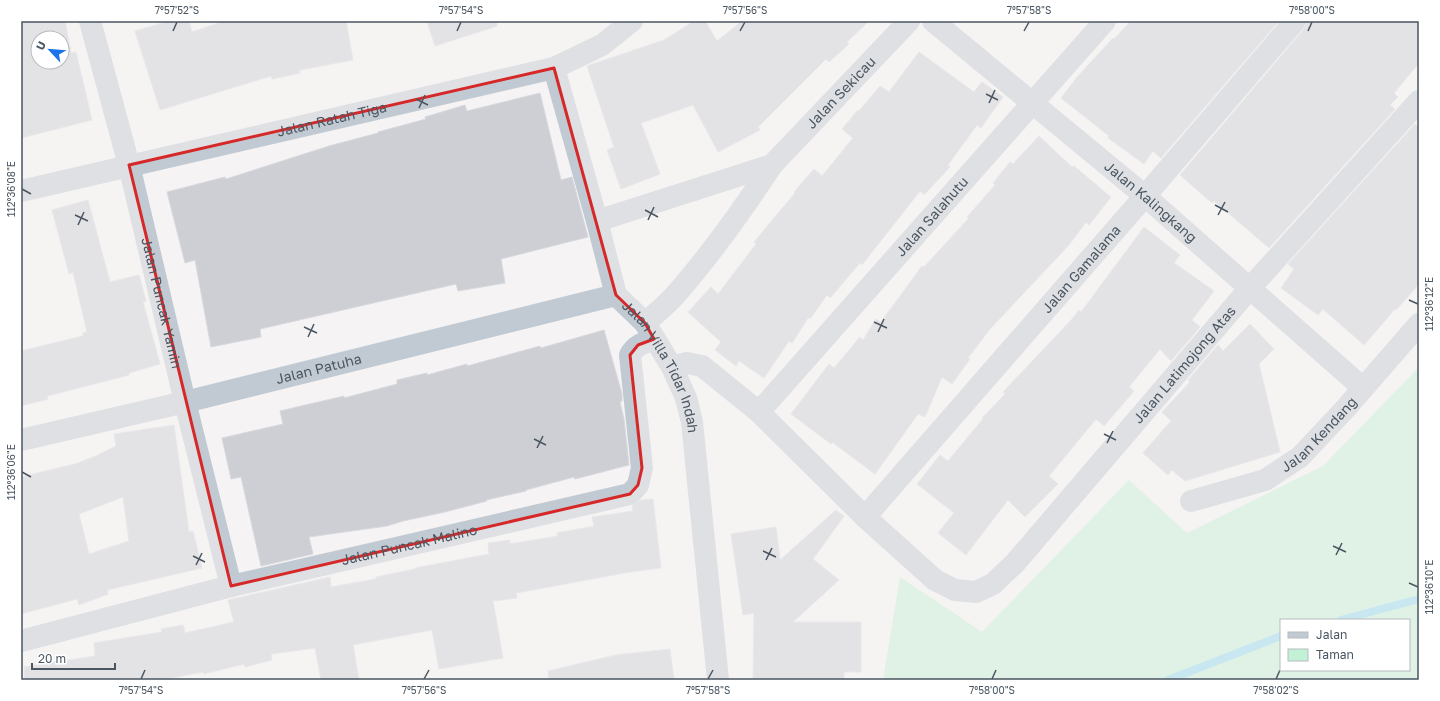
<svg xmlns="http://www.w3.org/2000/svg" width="1440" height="701" viewBox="0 0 1440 701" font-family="'Golos Text',sans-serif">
<rect width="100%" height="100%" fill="#f5f3f3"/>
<!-- green -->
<path fill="#c3f1d5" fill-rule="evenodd" d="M1419,367V680H883L900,577L982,632L1129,480L1187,533L1323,466ZM1281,620H1409V670H1281Z"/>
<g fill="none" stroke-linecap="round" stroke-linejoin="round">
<!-- stream -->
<g stroke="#90daee" stroke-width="8">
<path d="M1341,620L1419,599"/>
<path d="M1168,680L1281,636"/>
</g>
</g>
<!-- building -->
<g fill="#cdcfd5" stroke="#d7d9de" fill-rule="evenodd">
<path d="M21,21H65L71,53L76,52L92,120L21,138ZM38,38H62V62H38Z"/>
<path d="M169,21H189L192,32L224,21H346L353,60L300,70V73L272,79L271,76L160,110L135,31Z"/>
<path d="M427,21H497V26L435,46Z"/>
<path d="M694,21H705L717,41L742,21H869L847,42L849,44L829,62L826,59L758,127L760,130L718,152L693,105L641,123L660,174L621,189L607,150L614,147L587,66L664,40Z"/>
<path d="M1131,21H1279L1161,158L1153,151L1144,164L1108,138L1109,136L1061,98L1078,76L1113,38L1114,39Z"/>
<path d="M1307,21H1419V63L1394,93L1398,97L1390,105L1395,109L1269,248L1214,201L1212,203L1180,175L1304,29Z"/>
<path d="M919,52L974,92L982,82L1003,97L981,128L977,125L948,165L950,167L924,195L920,191L862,265L860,263L830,298L827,295L810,319L808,318L792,343L789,341L764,378L739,361L736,366L715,350L721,342L688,312L711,287L718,294L756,244L754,242L795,193L794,192L814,169L822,176L853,138L842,129L858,110L859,111L880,86L889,92Z"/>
<path d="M540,93L561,180L572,177L588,237L501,259L505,283L458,291L456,284L260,329L261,337L211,347L195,260L185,263L167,192L225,177L226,179L329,146L378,133V132L426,119L425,117L465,105L467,111Z"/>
<path d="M1415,124L1419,128V284L1396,310L1395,309L1364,345L1323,309L1318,315L1281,288L1294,269L1288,264Z"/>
<path d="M1039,136L1072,167L1074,166L1111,197L1089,225L1086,222L1069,245L990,329L968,358L970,359L952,384L942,377L925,417L918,414L875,474L832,442L831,444L791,414L829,364L834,368L860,337L863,340L876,319L881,322L922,266L924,267L969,218L967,217L995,185L993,183L1010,162L1013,164Z"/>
<path d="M88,200L110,282L139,275L146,301L143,302L160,364L129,373V375L47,396L48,399L21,406V351L83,336V333L87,332L73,272L69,274L52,210Z"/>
<path d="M1144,227L1180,255L1174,263L1214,291L1192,320L1200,327L1171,361L1160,349L1129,387L1134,391L1104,426L1096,419L1049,476L1058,484L1025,517L1008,500L966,555L938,533L954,513L917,484L940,455L948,461L983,419L982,418L1005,394L1003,392L1072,319L1079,310L1081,312Z"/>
<path d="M1250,324L1274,349L1259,364L1280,452L1185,481L1172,470L1168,475L1143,453L1171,421L1162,412L1190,382L1188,380L1218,345L1223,351Z"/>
<path d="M604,330L622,394V401L620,402L624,419L629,465L575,479L574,477L526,490V491L486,500L487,501L445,512L403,521L387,526L309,537L313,554L261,566L241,477L231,479L222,438L283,424L280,411L344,396V398L397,384V380L427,373V375L467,364V366L540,346L541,348Z"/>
<path d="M174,425L189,532L193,531L202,568L107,590L108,594L79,605L77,599L21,614V477L75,464L96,456L116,446L114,434ZM123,497L129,541L89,554L79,514Z"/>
<path d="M653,499L661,568L630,572L516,593L517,598L493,601L503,658L439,669L432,630L353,645L359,680H321L315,648L271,654L272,660L245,667L244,664L204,674L203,672L161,680H25L24,667L95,656L94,643L162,632L161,629L183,625L185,633L234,622L228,600L330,577L331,587L376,579V577L415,569V568L489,554L488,543L510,540V544L558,536L557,533L594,526L592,517L633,511L632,506L641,500Z"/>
<path d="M836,510L844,516L813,559L839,580L793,622H861V672H844V680H753L754,613L743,615L731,534L776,527L780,560Z"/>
<path d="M670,649L674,680H549L548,671L616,655Z"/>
</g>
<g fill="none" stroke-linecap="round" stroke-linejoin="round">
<!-- minor -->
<g stroke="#c1cad2" stroke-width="22">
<path id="s1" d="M90,21L129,165L185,402L231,586"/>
<path id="s2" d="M933,21L1145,196L1363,388"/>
<path id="s3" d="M554,68L597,221L616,295L645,323L672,367L686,398L692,422L718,680"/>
<path id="s4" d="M772,165L909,21"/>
<path id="s5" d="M21,191L554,68L602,45L632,21"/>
<path d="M597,221L772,165C743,209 712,253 677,293C668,304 656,313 645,323"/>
<path id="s6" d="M672,367L687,363L702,366L759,412L865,517L935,580L955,590L976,592L993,584L1015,563L1250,288L1419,101"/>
<path id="s7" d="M759,412L1105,21"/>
<path id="s8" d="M21,440L185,402L616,295"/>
<path id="s9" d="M1191,501L1265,480L1300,457L1346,408L1419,324"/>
<path id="s10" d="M865,517L1145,196L1295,21"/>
<path id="s11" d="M21,641L231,586L630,494L638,485L642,468L630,355C635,345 644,343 654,339"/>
</g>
</g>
<!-- marked area -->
<path d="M0 0H1440V701H0ZM554,68L616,295L645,323L654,339L638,345L630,355L642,468L638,485L630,494L231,586L129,165Z" fill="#f5f3f3" fill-opacity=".55" fill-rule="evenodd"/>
<path fill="none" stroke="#d62828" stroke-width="3" stroke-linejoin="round" d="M554,68L616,295L645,323L654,339L638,345L630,355L642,468L638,485L630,494L231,586L129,165Z"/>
<!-- ticks -->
<path fill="none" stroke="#4a5661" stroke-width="1.5" d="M173,31L177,22M457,31L461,22M740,31L745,22M1024,31L1029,22M1308,31L1312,22M986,94L998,100M416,99L428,105M989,103L995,90M419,108L425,95M22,189L31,194M1215,205L1228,212M645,210L658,217M75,215L88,221M1218,215L1225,202M648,220L654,207M78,225L84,212M1409,300L1418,304M874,322L887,328M304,327L317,333M878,332L884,319M308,337L314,324M1104,434L1116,440M534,439L546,445M1107,443L1113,431M537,448L543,436M22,472L31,477M1333,546L1346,552M763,551L776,557M1336,555L1342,543M193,556L205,562M766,560L772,548M196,565L202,553M1409,583L1418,587M141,679L145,670M424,679L429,670M708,679L713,670M992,679L996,670M1276,679L1280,670"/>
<g text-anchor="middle" stroke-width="3" stroke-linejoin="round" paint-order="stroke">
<!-- street labels -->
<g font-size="14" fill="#4a5661" stroke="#fff">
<text dy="5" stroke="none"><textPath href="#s4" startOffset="100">Jalan Sekicau</textPath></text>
<text dy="5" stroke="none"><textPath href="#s5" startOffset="319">Jalan Ratah Tiga</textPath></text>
<text dy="5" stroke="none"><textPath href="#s2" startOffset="283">Jalan Kalingkang</textPath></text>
<text dy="5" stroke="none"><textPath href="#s7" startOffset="261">Jalan Salahutu</textPath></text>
<text dy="5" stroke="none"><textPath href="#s10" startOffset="329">Jalan Gamalama</textPath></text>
<text dy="5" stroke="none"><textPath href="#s1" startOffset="291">Jalan Puncak Yamin</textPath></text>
<text dy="5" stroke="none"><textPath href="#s6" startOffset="701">Jalan Latimojong Atas</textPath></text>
<text dy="5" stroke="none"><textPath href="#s8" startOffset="306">Jalan Patuha</textPath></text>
<text dy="5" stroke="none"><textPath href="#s3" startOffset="322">Jalan Villa Tidar Indah</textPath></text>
<text dy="5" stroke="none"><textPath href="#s9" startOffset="148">Jalan Kendang</textPath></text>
<text dy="5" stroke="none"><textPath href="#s11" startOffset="400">Jalan Puncak Malino</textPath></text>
</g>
</g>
<!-- border -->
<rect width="1440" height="701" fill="none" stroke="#ffffff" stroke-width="44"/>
<!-- legend -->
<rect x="1280" y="619" width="130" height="52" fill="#ffffff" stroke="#b7bbc0"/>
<rect x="1288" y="632" width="20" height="6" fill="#c1cad2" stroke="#b7bbc0"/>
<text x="1316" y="639" font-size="12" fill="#4a5661">Jalan</text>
<rect x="1288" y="649" width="20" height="12" fill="#c3f1d5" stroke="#b7bbc0"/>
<text x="1316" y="659" font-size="12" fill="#4a5661">Taman</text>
<!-- north arrow -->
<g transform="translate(50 50) rotate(296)"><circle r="19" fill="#ffffff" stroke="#b7bbc0"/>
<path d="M0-3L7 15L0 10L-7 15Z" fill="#1a73e8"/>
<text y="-6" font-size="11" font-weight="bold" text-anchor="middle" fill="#4a5661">U</text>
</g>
<!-- scale -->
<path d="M32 663v6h83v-6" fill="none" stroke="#4a5661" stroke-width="2"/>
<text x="38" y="663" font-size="12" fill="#4a5661" stroke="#ffffff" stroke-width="3" paint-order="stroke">20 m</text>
<rect x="22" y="22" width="1396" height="657" fill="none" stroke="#4a5661" stroke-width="1.5"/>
<g font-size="10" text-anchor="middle" fill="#4a5661">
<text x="177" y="14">7°57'52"S</text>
<text x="461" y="14">7°57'54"S</text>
<text x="745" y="14">7°57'56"S</text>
<text x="1029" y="14">7°57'58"S</text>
<text x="1312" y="14">7°58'00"S</text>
<text transform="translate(11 189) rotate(-90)" y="4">112°36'08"E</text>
<text transform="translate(1429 304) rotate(-90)" y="4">112°36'12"E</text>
<text transform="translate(11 472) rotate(-90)" y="4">112°36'06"E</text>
<text transform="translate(1429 587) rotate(-90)" y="4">112°36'10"E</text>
<text x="141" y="694">7°57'54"S</text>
<text x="424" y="694">7°57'56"S</text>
<text x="708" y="694">7°57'58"S</text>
<text x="992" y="694">7°58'00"S</text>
<text x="1276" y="694">7°58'02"S</text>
</g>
</svg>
